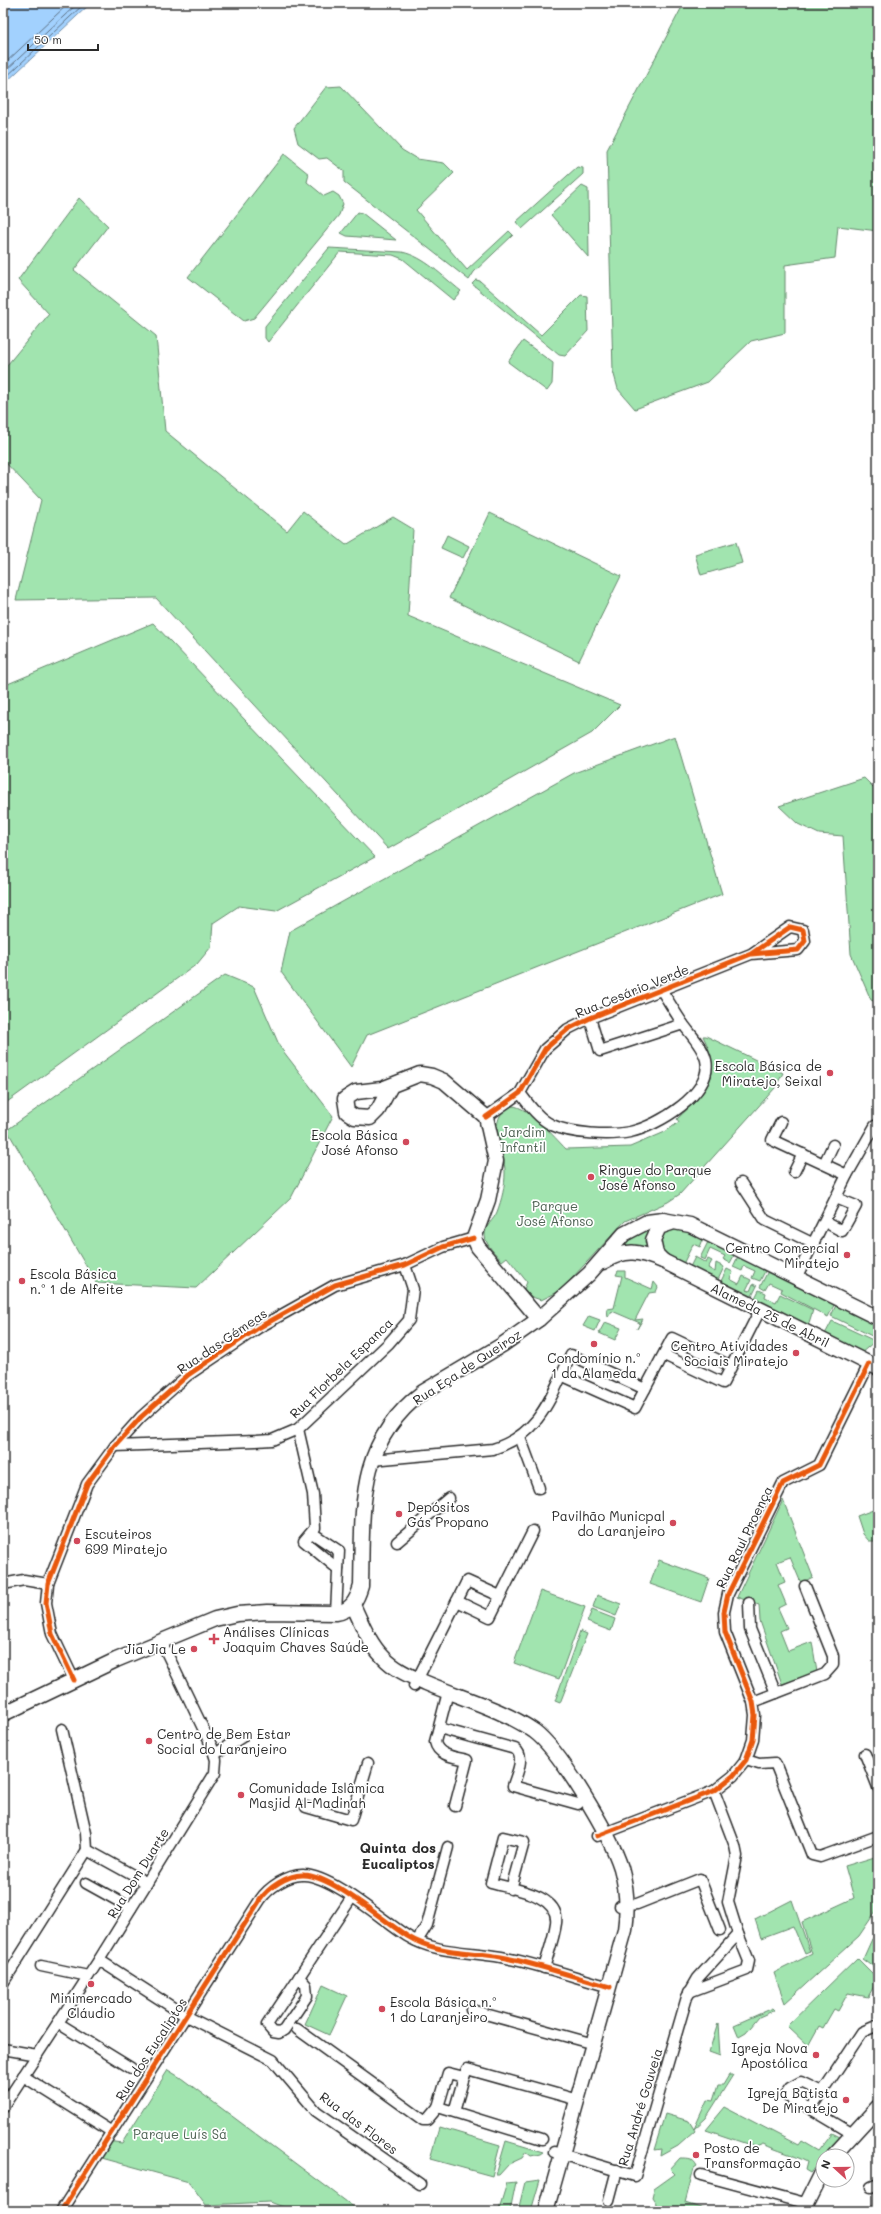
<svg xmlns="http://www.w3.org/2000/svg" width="881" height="2214" viewBox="0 0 881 2214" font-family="Mali,sans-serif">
<rect width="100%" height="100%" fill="#fff"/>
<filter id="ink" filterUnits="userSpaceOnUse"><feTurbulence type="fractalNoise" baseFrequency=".025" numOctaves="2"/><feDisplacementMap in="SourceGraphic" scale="8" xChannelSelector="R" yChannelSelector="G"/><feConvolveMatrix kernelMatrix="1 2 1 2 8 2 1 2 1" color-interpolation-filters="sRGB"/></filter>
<g filter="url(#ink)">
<!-- green -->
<g fill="#a1e4af" stroke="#66886d">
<path d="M684,3H878V231L838,226L835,258L785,265V333L751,341L708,382L635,409L618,389L613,371L607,150Z"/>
<path d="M341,86L402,150L417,159L444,163L454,173L416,210L467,270L509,231L513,235L474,272L469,280L344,182V171L327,158L319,159L298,143L294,128L326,87Z"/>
<path d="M284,154L309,174L307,182L324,196L333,192L339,196L343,204L339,215L254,318L244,321L188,277Z"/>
<path d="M577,167L583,168V174L522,229L516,222Z"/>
<path d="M582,186L588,189L589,258L551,215Z"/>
<path d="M79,198L108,226L74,270L156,336L165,431L287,531L303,511L346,545L393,517L413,529L408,616L620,705L592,733L388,849L156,598L16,600L41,500L3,460V370L49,314L18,280Z"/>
<path d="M358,212L362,213L396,240L347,236L341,233Z"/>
<path d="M329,248L402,252C425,257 442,276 461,291L453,300L403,259L393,255L340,252L268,342L265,338V326Z"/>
<path d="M476,280L480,281L541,335L581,295L587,296L588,331L565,356L559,355L472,284Z"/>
<path d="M523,341L553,363L552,384L547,391L508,362Z"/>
<path d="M490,513L621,576L579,661L449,598Z"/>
<path d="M447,535L469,546L463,558L441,548Z"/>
<path d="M736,542L742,563L701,575L695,554Z"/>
<path d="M153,623L375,857L276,911L239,906L213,923L211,947L197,964L3,1105V686Z"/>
<path d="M675,736L722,894L367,1035L351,1067L281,972L290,931L574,773Z"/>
<path d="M864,778L878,792V1003L871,1000L851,954L843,836L819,834L798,824L779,806Z"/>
<path d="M225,975L254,987L280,1047L333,1116L291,1198L196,1288L96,1283L7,1130Z"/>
<path d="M703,1036H706L783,1073L775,1088L680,1194L668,1202L625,1221L560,1291L541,1300L532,1297L524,1289L527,1282L507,1257L502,1261C496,1254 486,1246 485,1236C484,1226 494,1220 497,1212C502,1199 505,1186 505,1173C506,1151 483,1118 512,1106C528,1106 555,1138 566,1149L630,1147L665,1132L679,1122L677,1119C707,1090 724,1078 703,1036Z"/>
<path d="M657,1225L649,1252L605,1258L627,1237Z"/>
<path d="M670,1225L704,1237L700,1247L693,1244L682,1266L664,1256L658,1234Z"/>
<path d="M709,1240L736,1252L730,1263L723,1259L725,1256L710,1249L705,1260L700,1258Z"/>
<path d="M739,1254L767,1267L760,1281L752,1278L755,1271L744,1266L742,1271L733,1267Z"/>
<path d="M695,1257L706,1263L708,1259L712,1261L708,1268L715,1272L716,1263L724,1267L716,1284L689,1269Z"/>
<path d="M727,1269L733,1272L730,1279L739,1284L743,1276L751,1280L746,1290L750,1291L753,1284L757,1286L750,1300L719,1285Z"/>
<path d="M769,1269L835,1303L828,1317L781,1292L782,1289L769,1283L765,1290L760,1287Z"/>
<path d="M618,1271H625V1277L652,1289L654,1282L658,1287L656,1292L649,1293L635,1320L643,1319L637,1329L640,1323L612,1311L608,1317L607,1309L614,1308L622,1276L616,1275Z"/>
<path d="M759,1290L766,1293L765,1297L776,1302L780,1294L813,1310L807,1329L753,1302Z"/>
<path d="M837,1303L878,1322V1339L831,1316Z"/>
<path d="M589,1316L600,1320L595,1331L583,1326Z"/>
<path d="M832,1321L875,1341L860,1354L824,1336Z"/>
<path d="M605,1322L621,1328L615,1340L599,1333Z"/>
<path d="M783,1500L813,1577L801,1583L790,1557L777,1562L785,1582L778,1585L786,1604L778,1608L787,1628L780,1631L788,1651L812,1642L817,1672L782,1684L760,1621L759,1605L737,1597Z"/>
<path d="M873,1510L878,1512V1541H869L863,1534L857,1516Z"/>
<path d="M659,1560L709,1578L701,1602L650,1584Z"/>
<path d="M540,1591L585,1607L559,1679L514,1663Z"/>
<path d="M597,1595L621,1604L616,1616L593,1607Z"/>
<path d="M592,1610L615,1619L611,1631L587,1622Z"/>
<path d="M580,1631L587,1634L560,1703L555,1701Z"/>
<path d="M878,1856V1908L859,1936L785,2003L774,1973L812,1954L802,1922L854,1898L845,1866Z"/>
<path d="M792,1900L810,1952L805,1954L793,1926L761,1938L755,1919Z"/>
<path d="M878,1933V1970L863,1959L872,1939Z"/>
<path d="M857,1958L878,1979L868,1997L848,1993L838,2011L834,2009L823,2028L819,2026L808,2046L787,2026Z"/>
<path d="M323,1985L347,1996L329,2035L305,2024Z"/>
<path d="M773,2008L775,2010L759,2017L746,2033L739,2037L734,2025Z"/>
<path d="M718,2023L720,2056L709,2052Z"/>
<path d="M168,2070L181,2078L359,2211H294L270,2202L206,2205L189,2182L98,2157L107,2141L122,2143Z"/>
<path d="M729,2075H733L706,2118L694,2129L707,2100L713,2101L718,2085H723Z"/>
<path d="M725,2107L798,2145L801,2141L818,2151L832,2133L840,2137L839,2139L810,2173L805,2170L807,2162C792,2154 778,2151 763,2144L756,2147L706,2130Z"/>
<path d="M665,2114L689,2121L695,2131L678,2146L660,2156L661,2149L654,2150Z"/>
<path d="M439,2127L500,2145L492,2176L430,2159Z"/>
<path d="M506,2141L543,2152L540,2154L531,2156L526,2152L522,2158L509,2164L499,2175H496Z"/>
<path d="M680,2158C688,2158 693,2158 697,2166L694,2168L685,2203L710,2211H654L656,2203L652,2197L654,2189L675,2174L670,2169Z"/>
<path d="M540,2180L531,2211H518L525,2182Z"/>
<path d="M516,2182L510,2211L499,2209L507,2183Z"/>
</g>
<!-- water -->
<path fill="#a2d1fe" stroke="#728faa" d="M3,3H91L3,85Z"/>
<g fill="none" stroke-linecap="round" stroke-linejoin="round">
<!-- shore -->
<g stroke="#5b6d7f" stroke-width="1">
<path d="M3,65L69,3"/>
<path d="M3,73L78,3"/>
<path d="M3,80L85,3"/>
</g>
<defs>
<g id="street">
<path d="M590,1018L600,1051L683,1024"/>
<path d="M520,1093C529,1105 539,1119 552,1125C571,1134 610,1136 630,1132C658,1126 713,1093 706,1060C703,1047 691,1035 683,1024C676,1014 669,1002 662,991"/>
<path d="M486,1117L520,1093L545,1049L568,1029L590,1018L751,954L790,927L803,930L805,941L798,950L751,954"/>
<path d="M781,1122L772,1140L847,1175"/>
<path d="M824,1164L833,1145"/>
<path d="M794,1172L803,1154"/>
<path d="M741,1183L765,1220L814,1244"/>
<path d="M825,1222L842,1231L856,1206L836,1198"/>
<path d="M796,1278L847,1175L875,1126L878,1125"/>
<path d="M664,1355L723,1383L760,1310"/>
<path d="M561,1375L635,1408L672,1338L731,1366"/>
<path d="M298,1429L313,1494L315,1528L304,1541L338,1569"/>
<path d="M520,1437L539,1488"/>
<path d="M115,1446L256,1441L272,1440L298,1429L389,1343L409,1320L413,1289L405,1265"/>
<path d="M372,1460L493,1449C541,1434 551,1396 571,1355L645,1389"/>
<path d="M312,1533L339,1551L336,1613"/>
<path d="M397,1542L449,1498"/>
<path d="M3,1584L24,1580L48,1584"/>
<path d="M457,1601L490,1617L533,1531"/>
<path d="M749,1603L750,1629L776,1693"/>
<path d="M74,1680L52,1634L46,1603L48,1584L87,1484L115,1446L141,1417L188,1375L258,1328L335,1285L405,1265L443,1247L474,1238"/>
<path d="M414,1686L467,1581L500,1596"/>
<path d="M448,1692L435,1742C438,1756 455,1757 467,1760L455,1806"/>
<path d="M753,1702L825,1674L833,1665V1656L805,1586"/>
<path d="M439,1728L515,1749C526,1757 516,1775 513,1786L578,1804"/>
<path d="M62,1729L86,1833L87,1850L147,1883"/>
<path d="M215,1754L242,1737"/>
<path d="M865,1754L878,1787"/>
<path d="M746,1760L759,1764L775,1763L812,1855L820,1857L878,1836"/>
<path d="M306,1807L351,1820L368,1763"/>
<path d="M597,1836L714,1791L733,1776L746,1760L753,1740L755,1715L753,1702L725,1632L724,1612L728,1594L783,1483L819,1465L869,1364"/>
<path d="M86,1883L131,1908"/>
<path d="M511,1889L524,1842L503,1837L491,1883C512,1889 560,1894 556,1923C554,1938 548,1954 544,1968"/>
<path d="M620,1906L637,1904L700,1879L720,1930"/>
<path d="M417,1941L427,1925L448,1847"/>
<path d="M99,1960L186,2016L273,2060L316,2111L420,2184"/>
<path d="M41,1966L88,1976"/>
<path d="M299,1977L306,1985L307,1996L284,2030L279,2033L273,2032L267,2025Z"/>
<path d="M299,1977L352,1897"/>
<path d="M3,1983L87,1850"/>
<path d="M689,1992L747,1970L749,1961L738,1934"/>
<path d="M471,2010L594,2044"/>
<path d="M58,2023L131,2068"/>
<path d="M297,2029L423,2120H427L438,2107"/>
<path d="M3,2049L37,2055"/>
<path d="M23,2076L112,2132"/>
<path d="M464,2077L467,2069L578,2100"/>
<path d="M3,2107L99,1960L215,1773L216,1760L212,1747L161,1641"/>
<path d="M811,2109L785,2095L790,2088L801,2082L822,2092"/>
<path d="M454,2112L464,2077L448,2073L438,2107L542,2139"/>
<path d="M853,2134L811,2109L862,2032L876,2026L878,2027"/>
<path d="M554,2152L635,2176L687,1997L698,1978L738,1934L728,1902L737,1856L735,1846L714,1791"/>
<path d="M701,2175L805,2203"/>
<path d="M871,2187L878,2184"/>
<path d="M609,2200L617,2170"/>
<path d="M61,2211L260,1900C268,1888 288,1874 304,1875C333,1876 382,1920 407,1936C436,1954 469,1951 501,1957C538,1964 574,1977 610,1987"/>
</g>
<g id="secondary">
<path d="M391,1086L378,1110L370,1118L355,1117L347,1112L345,1099L356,1092L382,1089L420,1074L432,1076L444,1081L486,1117L496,1161L488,1200L474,1238L478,1247L539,1319"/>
<path d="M663,1261L656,1254L653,1240L659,1227L671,1223"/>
<path d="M603,1262C627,1248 638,1251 663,1261L878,1368"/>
<path d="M353,1605C361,1622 369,1643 383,1657C395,1670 410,1676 426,1683C461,1698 502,1709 534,1731C560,1750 611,1836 621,1868C627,1889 628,1909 625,1930L546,2211"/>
<path d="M3,1714L116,1660L215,1619L237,1614L267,1612L336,1613C351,1611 357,1600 361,1586C363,1511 355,1443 423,1392L502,1345L539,1319L589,1274L624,1234L647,1222L663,1220L690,1225L878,1318"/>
<path d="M833,2156L878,2107"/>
<path d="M803,2211L823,2171"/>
</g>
</defs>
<!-- street casing -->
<use href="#street" stroke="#2b2b2b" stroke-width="13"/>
<!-- secondary casing -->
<use href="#secondary" stroke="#2b2b2b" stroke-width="17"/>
<!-- street -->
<use href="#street" stroke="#fff" stroke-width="10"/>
<!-- secondary -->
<use href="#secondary" stroke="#fff" stroke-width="14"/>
<defs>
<g id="cycleway">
<path d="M486,1117L520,1093L545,1049L568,1029L590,1018L751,954L790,927L803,930L805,941L798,950L751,954"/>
<path d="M74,1680L52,1634L46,1603L48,1584L87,1484L115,1446L141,1417L188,1375L258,1328L335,1285L405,1265L443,1247L474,1238"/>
<path d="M597,1836L714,1791L733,1776L746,1760L753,1740L755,1715L753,1702L725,1632L724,1612L728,1594L783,1483L819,1465L869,1364"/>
<path d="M61,2211L260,1900C268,1888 288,1874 304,1875C333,1876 382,1920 407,1936C436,1954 469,1951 501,1957C538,1964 574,1977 610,1987"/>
</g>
</defs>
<!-- cycleway casing -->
<use href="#cycleway" stroke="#fff" stroke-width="8"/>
<!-- cycleway -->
<use href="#cycleway" stroke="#e8590c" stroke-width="5"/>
</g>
</g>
<!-- markers -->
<g fill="#d1495b" stroke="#fff" stroke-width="1.5">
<circle cx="830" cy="1073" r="4"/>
<circle cx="406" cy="1142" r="4"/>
<circle cx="591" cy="1177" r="4"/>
<circle cx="847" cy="1255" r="4"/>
<circle cx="22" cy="1281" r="4"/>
<circle cx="594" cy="1344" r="4"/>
<circle cx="796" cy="1353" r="4"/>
<circle cx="399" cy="1514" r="4"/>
<circle cx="673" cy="1523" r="4"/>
<circle cx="77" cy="1541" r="4"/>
<path d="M212 1633h4v4h4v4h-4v4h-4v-4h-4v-4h4z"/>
<circle cx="194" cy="1649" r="4"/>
<circle cx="149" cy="1741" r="4"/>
<circle cx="241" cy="1795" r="4"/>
<circle cx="91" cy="1984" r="4"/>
<circle cx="382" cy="2009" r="4"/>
<circle cx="816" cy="2055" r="4"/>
<circle cx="846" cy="2100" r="4"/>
<circle cx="696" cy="2155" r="4"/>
</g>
<g text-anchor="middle" stroke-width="3.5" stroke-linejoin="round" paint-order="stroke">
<!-- street labels -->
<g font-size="13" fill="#2b2b2b" stroke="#fff">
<text transform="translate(632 991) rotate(-22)" y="5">Rua Cesário Verde</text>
<text transform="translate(770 1315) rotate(26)" y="5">Alameda 25 de Abril</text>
<text transform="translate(222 1341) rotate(-34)" y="5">Rua das Gémeas</text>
<text transform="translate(467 1367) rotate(-33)" y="5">Rua Eça de Queiroz</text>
<text transform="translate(341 1368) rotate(-44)" y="5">Rua Florbela Espanca</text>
<text transform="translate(744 1537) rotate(-64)" y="5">Rua Raul Proença</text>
<text transform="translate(138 1873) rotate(-58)" y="5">Rua Dom Duarte</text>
<text transform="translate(151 2049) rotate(-57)" y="5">Rua dos Eucaliptos</text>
<text transform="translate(640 2107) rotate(-73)" y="5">Rua André Gouveia</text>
<text transform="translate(359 2123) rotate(37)" y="5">Rua das Flores</text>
</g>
<!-- poi labels -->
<g font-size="13" fill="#2b2b2b" stroke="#fff" text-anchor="start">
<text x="822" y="1071" text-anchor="end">Escola Básica de<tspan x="822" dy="15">Miratejo, Seixal</tspan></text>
<text x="398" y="1140" text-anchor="end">Escola Básica<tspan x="398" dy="15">José Afonso</tspan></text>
<text x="599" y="1175">Ringue do Parque<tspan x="599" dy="15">José Afonso</tspan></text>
<text x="839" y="1253" text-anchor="end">Centro Comercial<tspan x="839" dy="15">Miratejo</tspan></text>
<text x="30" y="1279">Escola Básica<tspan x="30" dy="15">n.º 1 de Alfeite</tspan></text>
<text x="788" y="1351" text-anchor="end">Centro Atividades<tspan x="788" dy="15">Sociais Miratejo</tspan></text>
<text x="594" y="1363" text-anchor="middle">Condomínio n.º<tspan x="594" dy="15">1 da Alameda</tspan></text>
<text x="407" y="1512">Depósitos<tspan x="407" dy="15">Gás Propano</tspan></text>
<text x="665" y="1521" text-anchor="end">Pavilhão Municpal<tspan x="665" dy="15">do Laranjeiro</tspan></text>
<text x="85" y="1539">Escuteiros<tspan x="85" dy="15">699 Miratejo</tspan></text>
<text x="223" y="1637">Análises Clínicas<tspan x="223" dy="15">Joaquim Chaves Saúde</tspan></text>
<text x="186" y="1654" text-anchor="end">Jia Jia Le</text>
<text x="157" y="1739">Centro de Bem Estar<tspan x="157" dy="15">Social do Laranjeiro</tspan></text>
<text x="249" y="1793">Comunidade Islâmica<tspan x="249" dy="15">Masjid Al-Madinah</tspan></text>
<text x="91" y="2003" text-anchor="middle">Minimercado<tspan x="91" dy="15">Cláudio</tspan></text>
<text x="390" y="2007">Escola Básica n.º<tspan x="390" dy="15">1 do Laranjeiro</tspan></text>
<text x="808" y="2053" text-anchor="end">Igreja Nova<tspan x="808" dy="15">Apostólica</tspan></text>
<text x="838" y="2098" text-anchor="end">Igreja Batista<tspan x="838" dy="15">De Miratejo</tspan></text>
<text x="704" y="2153">Posto de<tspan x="704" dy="15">Transformação</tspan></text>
</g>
<!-- park labels -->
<g font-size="13" fill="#4e6253" stroke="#fff">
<text x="523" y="1137">Jardim<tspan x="523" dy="15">Infantil</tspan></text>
<text x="555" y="1211">Parque<tspan x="555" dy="15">José Afonso</tspan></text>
<text x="180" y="2139">Parque Luís Sá</text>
</g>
<!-- neighbourhood labels -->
<g font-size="14" font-weight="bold" fill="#2b2b2b" stroke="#fff">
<text x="398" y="1853">Quinta dos<tspan x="398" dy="16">Eucaliptos</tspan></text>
</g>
</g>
<!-- margin -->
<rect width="881" height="2214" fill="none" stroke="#fff" stroke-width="16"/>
<rect x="8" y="8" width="865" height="2198" fill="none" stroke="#2b2b2b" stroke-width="1.5" filter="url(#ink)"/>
<!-- north arrow -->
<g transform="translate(835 2168) rotate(291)"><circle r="19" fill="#ffffff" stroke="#aaaaaa"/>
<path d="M0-3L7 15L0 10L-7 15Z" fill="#d1495b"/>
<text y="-6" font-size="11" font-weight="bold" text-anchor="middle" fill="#2b2b2b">N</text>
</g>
<!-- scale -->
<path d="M28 44v6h70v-6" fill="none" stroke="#2b2b2b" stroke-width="2"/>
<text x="34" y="44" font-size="12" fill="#2b2b2b" stroke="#ffffff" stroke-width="3" paint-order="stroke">50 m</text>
</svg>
